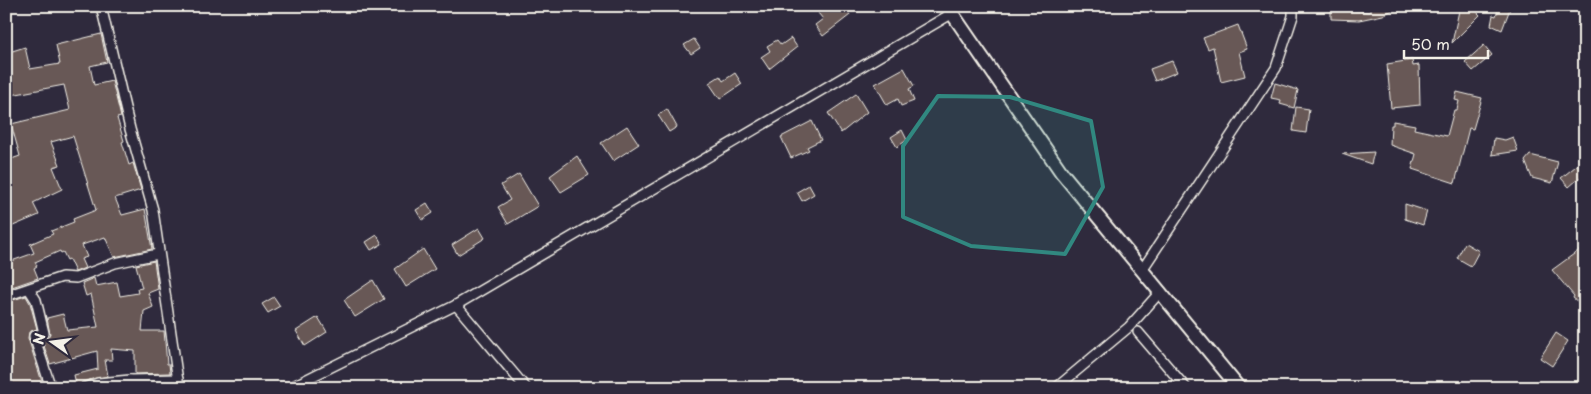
<svg xmlns="http://www.w3.org/2000/svg" width="1591" height="394" viewBox="0 0 1591 394" font-family="'Playpen Sans',sans-serif">
<rect width="100%" height="100%" fill="#2f2a3d"/>
<filter id="ink" filterUnits="userSpaceOnUse"><feTurbulence type="fractalNoise" baseFrequency=".02" numOctaves="2"/><feDisplacementMap in="SourceGraphic" scale="10" xChannelSelector="R" yChannelSelector="G"/><feConvolveMatrix kernelMatrix="1 2 1 2 8 2 1 2 1" color-interpolation-filters="sRGB"/></filter>
<g filter="url(#ink)">
<!-- building -->
<g fill="#685856" stroke="#f4f1e8">
<path d="M827,6H844L850,15L823,36L815,25L823,19L818,13Z"/>
<path d="M1370,6H1400L1383,15L1359,20L1331,19V9L1370,12Z"/>
<path d="M1460,6H1471L1480,15L1452,43Z"/>
<path d="M1499,6H1511L1502,30L1491,25L1493,15L1496,16Z"/>
<path d="M1238,25L1247,49L1239,52L1245,76L1221,82L1213,47L1208,49L1203,38Z"/>
<path d="M101,34L107,62L90,66L94,85L112,81L121,117L117,118L124,141L122,142L129,165L133,163L141,190L115,198L122,215L145,209L152,249L114,257L105,237L82,245L87,257L81,259L85,268L75,272L69,259L67,260L63,252L61,253L60,251L35,262L37,266L34,268L38,278L6,289V282L12,281L6,263L34,253L30,244L53,234L51,231L74,222L73,219L96,210L73,136L51,142L60,165L53,167L62,189L33,203L39,215L6,229V161L20,156L11,124L70,110L64,85L6,96V53L25,47L30,69L60,64L56,45Z"/>
<path d="M791,38L797,47L769,69L761,57L770,51L767,46L777,40L781,45Z"/>
<path d="M694,39L700,48L691,54L684,45Z"/>
<path d="M1484,45L1492,55L1473,71L1465,62Z"/>
<path d="M1412,60L1413,66L1419,65L1420,105L1391,108L1387,64Z"/>
<path d="M1172,61L1177,72L1155,81L1150,69Z"/>
<path d="M904,68L914,86L909,89L914,101L901,106L898,99L887,105L875,84Z"/>
<path d="M735,73L742,84L720,99L709,83L720,76L723,81Z"/>
<path d="M1275,83L1298,90L1294,108L1280,104L1281,100L1271,98Z"/>
<path d="M1457,92L1482,98L1473,129L1469,128L1455,183L1412,169L1416,154L1390,145L1391,125H1393V121L1415,125L1414,129L1447,136L1454,110H1457L1459,101L1455,100Z"/>
<path d="M856,94L867,112L841,133L828,113Z"/>
<path d="M1296,107L1309,109L1306,133L1293,131Z"/>
<path d="M667,109L677,127L669,132L658,115Z"/>
<path d="M812,121L821,140L807,147L809,150L791,158L781,137Z"/>
<path d="M627,126L639,144L613,161L601,143Z"/>
<path d="M902,130L907,140L897,147L891,137Z"/>
<path d="M1513,137L1518,151L1492,155L1494,138L1505,140Z"/>
<path d="M1374,152L1371,164L1342,154Z"/>
<path d="M1530,155L1558,162L1552,183L1532,178L1525,161Z"/>
<path d="M577,156L589,175L561,192L550,176Z"/>
<path d="M1585,159V173L1569,187L1561,178Z"/>
<path d="M519,174L538,206L508,224L498,207L510,200L501,185Z"/>
<path d="M809,185L814,194L802,201L797,192Z"/>
<path d="M427,203L433,213L422,220L416,210Z"/>
<path d="M1405,204L1427,211L1423,225L1405,219Z"/>
<path d="M479,228L485,238L458,255L452,245Z"/>
<path d="M377,235L382,244L371,250L366,242Z"/>
<path d="M1465,243L1479,251L1471,266L1457,258Z"/>
<path d="M1585,246V307L1573,298L1574,296L1552,270Z"/>
<path d="M423,249L435,269L406,287L395,269Z"/>
<path d="M154,261L158,289L148,293L153,307L144,311L142,331H164L167,364H169L170,373L135,374V351L111,349L112,360H105L108,376L82,382L77,388L74,375L98,369L97,351L50,364L42,340L50,334L47,318L63,314L67,330L98,327L91,294L86,296L82,283L94,278L96,286L117,282L120,296L138,293L137,289L142,288L136,265Z"/>
<path d="M373,280L384,299L355,317L344,300Z"/>
<path d="M26,296L30,303L37,329L29,332L28,338L44,388H6V302Z"/>
<path d="M274,297L280,306L268,313L262,304Z"/>
<path d="M318,317L327,332L305,346L296,331Z"/>
<path d="M1556,333L1568,341L1552,366L1540,358Z"/>
</g>
<g fill="none" stroke-linecap="round" stroke-linejoin="round">
<defs>
<g id="street">
<path d="M101,6L130,129L153,210L179,388"/>
<path d="M1142,270L1276,68L1293,16V6"/>
<path d="M29,289L36,300L44,333L34,336L51,388"/>
<path d="M6,296L62,277L76,278L115,263L158,254"/>
<path d="M456,305L526,388"/>
<path d="M1138,332L1186,388"/>
<path d="M84,388L98,383L130,380"/>
<path d="M129,388L130,380L178,379"/>
<path d="M289,388L456,305L951,14"/>
<path d="M1056,388L1129,327L1161,291"/>
</g>
<path id="secondary" d="M947,6L1062,173L1239,388"/>
</defs>
<!-- street casing -->
<use href="#street" stroke="#f4f1e8" stroke-width="12"/>
<!-- secondary casing -->
<use href="#secondary" stroke="#f4f1e8" stroke-width="16"/>
<!-- street -->
<use href="#street" stroke="#2f2a3d" stroke-width="9"/>
<!-- secondary -->
<use href="#secondary" stroke="#2f2a3d" stroke-width="12"/>
</g>
</g>
<!-- marked area -->
<path fill="#318880" fill-opacity="0.2" stroke="#318880" stroke-width="4" stroke-linejoin="round" d="M938,96L1010,97L1091,121L1103,187L1065,254L971,246L903,217V146Z"/>
<!-- margin -->
<rect width="1591" height="394" fill="none" stroke="#2f2a3d" stroke-width="25"/>
<rect x="12" y="12" width="1566" height="369" fill="none" stroke="#f4f1e8" stroke-width="2" filter="url(#ink)"/>
<!-- north arrow -->
<g transform="translate(52 342) rotate(284)" stroke="#2f2a3d" stroke-width="4" paint-order="stroke">
<path d="M0-4L9 19L0 12L-9 19Z" fill="#f4f1e8"/>
<text y="-8" font-size="14" font-weight="bold" text-anchor="middle" fill="#f4f1e8">N</text>
</g>
<!-- scale -->
<path d="M1404 50v8h84v-8" fill="none" stroke="#f4f1e8" stroke-width="2.5"/>
<text x="1411" y="50" font-size="15" fill="#f4f1e8" stroke="#2f2a3d" stroke-width="4" paint-order="stroke">50 m</text>
</svg>
